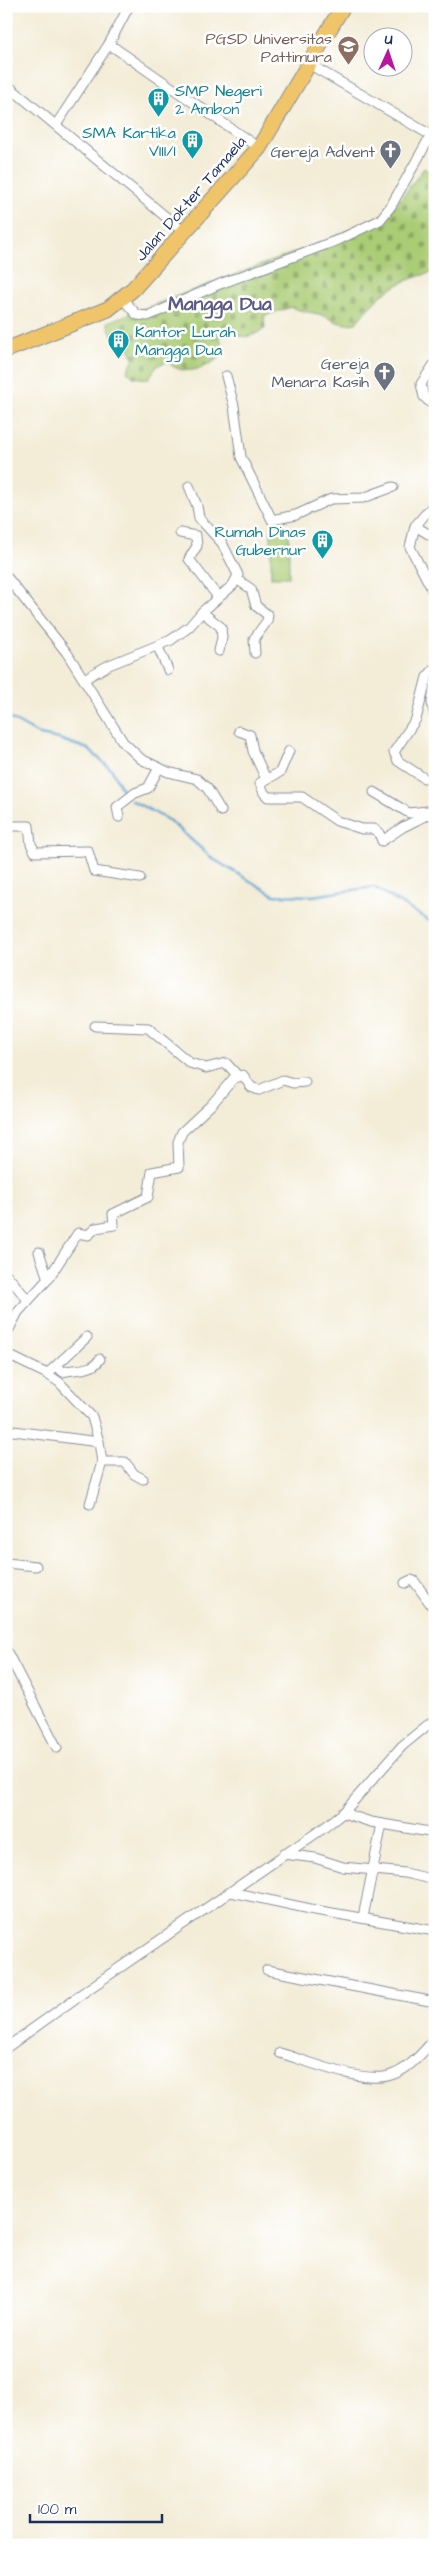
<svg xmlns="http://www.w3.org/2000/svg" width="441" height="2551" viewBox="0 0 441 2551" font-family="'Architects Daughter',sans-serif">
<defs>
<pattern id="cemetery-stones" width="16" height="16" patternUnits="userSpaceOnUse" patternTransform="scale(1.25)"><rect width="16" height="16" fill="#aacc75"/><path d="M2 7V4a2 2 0 0 1 4 0v3zM10 15v-3a2 2 0 0 1 4 0v3z" fill="#8aa663"/></pattern>
</defs>
<rect width="100%" height="100%" fill="#fff"/>
<filter id="ink" filterUnits="userSpaceOnUse"><feTurbulence type="fractalNoise" baseFrequency=".02" numOctaves="2"/><feDisplacementMap in="SourceGraphic" scale="10" xChannelSelector="R" yChannelSelector="G"/><feConvolveMatrix kernelMatrix="1 2 1 2 8 2 1 2 1" color-interpolation-filters="sRGB"/></filter>
<filter id="wash" filterUnits="userSpaceOnUse"><feTurbulence type="fractalNoise" baseFrequency=".0096" numOctaves="4" result="noise"/><feDisplacementMap in="SourceGraphic" scale="20" xChannelSelector="R" yChannelSelector="G"/><feGaussianBlur stdDeviation="1.12" result="paint"/><feColorMatrix in="noise" values="0 0 0 0 0 0 0 0 0 0 0 0 0 0 0 0 0 1.4 0 .05"/><feComposite in="paint" operator="in"/></filter>
<g filter="url(#wash)">
<rect width="100%" height="100%" fill="#f3ecd6"/>
<!-- green -->
<rect fill="#aacc75" stroke="#627e6a" x="271" y="531" width="18" height="46"/>
<!-- cemetery -->
<path fill="url(#cemetery-stones)" stroke="#627e6a" d="M424,168L435,176V272C398,280 379,293 356,323C338,326 338,321 322,315C312,312 302,312 291,307L264,316L265,329C253,335 245,341 233,332L220,337L224,355C206,367 186,379 167,362L158,365L148,379L133,377L127,371L134,358L129,348L112,336L107,322L323,242L391,211Z"/>
<g fill="none" stroke-linecap="round" stroke-linejoin="round">
<!-- stream -->
<g stroke="#59a1d0" stroke-width="2.5">
<path d="M6,716L40,735L59,739L88,749L112,770L126,797"/>
<path d="M131,800L170,821L213,859L274,895L312,896L374,887L428,920L435,919"/>
</g>
</g>
</g>
<g filter="url(#ink)">
<g fill="none" stroke-linecap="round" stroke-linejoin="round">
<defs>
<g id="minor">
<path d="M109,44L259,148"/>
<path d="M309,64L434,137"/>
<path d="M6,84L184,232"/>
<path d="M56,125L109,44L129,6"/>
<path d="M123,299L137,315L148,316L220,284L338,240L380,220L391,206L435,128"/>
<path d="M435,363L421,384L424,397L435,407"/>
<path d="M226,376L234,406L241,457L272,520L296,515L331,499L363,498L393,487"/>
<path d="M189,486L197,506L199,518L222,543L238,575L233,585L202,612"/>
<path d="M435,503L415,526L410,547L435,595"/>
<path d="M415,526L435,538"/>
<path d="M180,533L196,536L197,546L189,559L218,597"/>
<path d="M6,576L67,653L123,742L141,759L168,772L197,779L207,788L221,811"/>
<path d="M238,580L251,589L256,606L268,615L267,621L254,639L255,653"/>
<path d="M158,647L168,670"/>
<path d="M84,679L109,665L171,640L189,627L202,612L221,627L222,638L219,651"/>
<path d="M435,682L432,703L435,717"/>
<path d="M239,731L250,735L253,751L266,779"/>
<path d="M289,751L280,772L260,783L264,793L268,797H302L337,821L362,829H374L379,833L382,841L403,827L435,811"/>
<path d="M424,778L398,761L394,752L416,719L427,677L435,668"/>
<path d="M374,792L409,813L427,811"/>
<path d="M119,817L117,807L135,793L148,788L159,768"/>
<path d="M6,826H29L31,844L35,852L88,851L94,871L140,878"/>
<path d="M95,1026L148,1028L190,1063L206,1068L226,1063L238,1076"/>
<path d="M39,1252L48,1279"/>
<path d="M6,1274L28,1300"/>
<path d="M6,1335L18,1312L48,1279L78,1233L88,1235L96,1228L114,1225L113,1214L148,1197L152,1172L179,1167L178,1142L182,1132L212,1104L233,1079L243,1075L251,1087L259,1090L283,1080L293,1083L305,1082"/>
<path d="M6,1354L47,1374L87,1337"/>
<path d="M57,1366L63,1372C76,1368 92,1372 100,1359"/>
<path d="M47,1374L59,1382L92,1417L99,1442"/>
<path d="M6,1430L99,1442L102,1462L90,1504"/>
<path d="M102,1462H125L134,1474L143,1479"/>
<path d="M6,1563L36,1566"/>
<path d="M405,1583L411,1580L414,1581L435,1610"/>
<path d="M6,1650L57,1748"/>
<path d="M343,1813L371,1822L435,1833"/>
<path d="M284,1854L315,1858L343,1867L405,1873L435,1880"/>
<path d="M231,1892L315,1910L435,1931"/>
<path d="M363,1917L382,1824"/>
<path d="M267,1970L435,2002"/>
<path d="M6,2048L87,1990L325,1827L343,1813L402,1746L435,1719"/>
<path d="M280,2053C307,2061 361,2083 388,2076C408,2071 422,2053 435,2039"/>
</g>
<path id="primary" d="M6,350L108,309L133,289L259,148L343,6"/>
</defs>
<!-- minor casing -->
<use href="#minor" stroke="#878e9a" stroke-width="11"/>
<!-- primary casing -->
<use href="#primary" stroke="#878e9a" stroke-width="17"/>
<!-- minor -->
<use href="#minor" stroke="#fff" stroke-width="9"/>
<!-- primary -->
<use href="#primary" stroke="#f0c469" stroke-width="15"/>
</g>
</g>
<!-- icons -->
<defs>
<symbol id="university-pin" viewBox="-11 -11 22 30"><path d="M0 17L-7.5 6A9.5 9.5 0 1 1 7.5 6Z" fill="#8d6e63" stroke="#fff"/><path d="M0-5L7-2L0 1L-7-2ZM-4 1L0 2.5L4 1V4Q0 6-4 4Z" fill="#fff"/></symbol>
<symbol id="building-pin" viewBox="-11 -11 22 30"><path d="M0 17L-7.5 6A9.5 9.5 0 1 1 7.5 6Z" fill="#0f9aa8" stroke="#fff"/><path d="M-4-6H4V6H1V3H-1V6H-4ZM-2.5-4.3h1.7v1.8h-1.7ZM.8-4.3h1.7v1.8H.8ZM-2.5-1h1.7V.8h-1.7ZM.8-1h1.7V.8H.8Z" fill="#fff"/></symbol>
<symbol id="church-pin" viewBox="-11 -11 22 30"><path d="M0 17L-7.5 6A9.5 9.5 0 1 1 7.5 6Z" fill="#6b7280" stroke="#fff"/><path d="M-1.2-6h2.4v3.5h3.3v2.4h-3.3V6h-2.4V-.1h-3.3v-2.4h3.3Z" fill="#fff"/></symbol>
</defs>
<g fill-rule="evenodd">
<use href="#university-pin" x="336" y="34" width="25" height="34"/>
<use href="#building-pin" x="146" y="86" width="25" height="34"/>
<use href="#building-pin" x="180" y="128" width="25" height="34"/>
<use href="#church-pin" x="378" y="138" width="25" height="34"/>
<use href="#building-pin" x="106" y="328" width="25" height="34"/>
<use href="#church-pin" x="372" y="360" width="25" height="34"/>
<use href="#building-pin" x="310" y="528" width="25" height="34"/>
</g>
<g text-anchor="middle" stroke-width="5" stroke-linejoin="round" paint-order="stroke">
<!-- education labels -->
<g font-size="16" fill="#785e54" stroke="#fff" text-anchor="end">
<text x="332" y="44">PGSD Universitas<tspan x="332" dy="18">Pattimura</tspan></text>
</g>
<!-- culture labels -->
<g font-size="16" fill="#0d838f" stroke="#fff" text-anchor="start">
<text x="175" y="96">SMP Negeri<tspan x="175" dy="18">2 Ambon</tspan></text>
<text x="176" y="138" text-anchor="end">SMA Kartika<tspan x="176" dy="18">VIII/I</tspan></text>
<text x="135" y="337">Kantor Lurah<tspan x="135" dy="18">Mangga Dua</tspan></text>
<text x="306" y="537" text-anchor="end">Rumah Dinas<tspan x="306" dy="18">Gubernur</tspan></text>
</g>
<!-- worship labels -->
<g font-size="16" fill="#5b616d" stroke="#fff" text-anchor="end">
<text x="375" y="157">Gereja Advent</text>
<text x="369" y="369">Gereja<tspan x="369" dy="18">Menara Kasih</tspan></text>
</g>
<!-- street labels -->
<g font-size="16" fill="#1b2f5e" stroke="#fff">
<text transform="translate(190 198) rotate(-49)" y="6">Jalan Dokter Tamaela</text>
</g>
<!-- quarter labels -->
<g font-size="19" font-weight="bold" fill="#5c5a84" stroke="#fff">
<text x="220" y="310">Mangga Dua</text>
</g>
</g>
<!-- margin -->
<rect width="441" height="2551" fill="none" stroke="#fff" stroke-width="25"/>
<!-- north arrow -->
<g transform="translate(388 52) rotate(3)"><circle r="24" fill="#ffffff" stroke="#a4acbf"/>
<path d="M0-4L9 19L0 12L-9 19Z" fill="#b5179e"/>
<text y="-8" font-size="14" font-weight="bold" text-anchor="middle" fill="#1b2f5e">U</text>
</g>
<!-- scale -->
<path d="M30 2514v8h132v-8" fill="none" stroke="#1b2f5e" stroke-width="2.5"/>
<text x="38" y="2514" font-size="15" fill="#1b2f5e" stroke="#ffffff" stroke-width="4" paint-order="stroke">100 m</text>
</svg>
